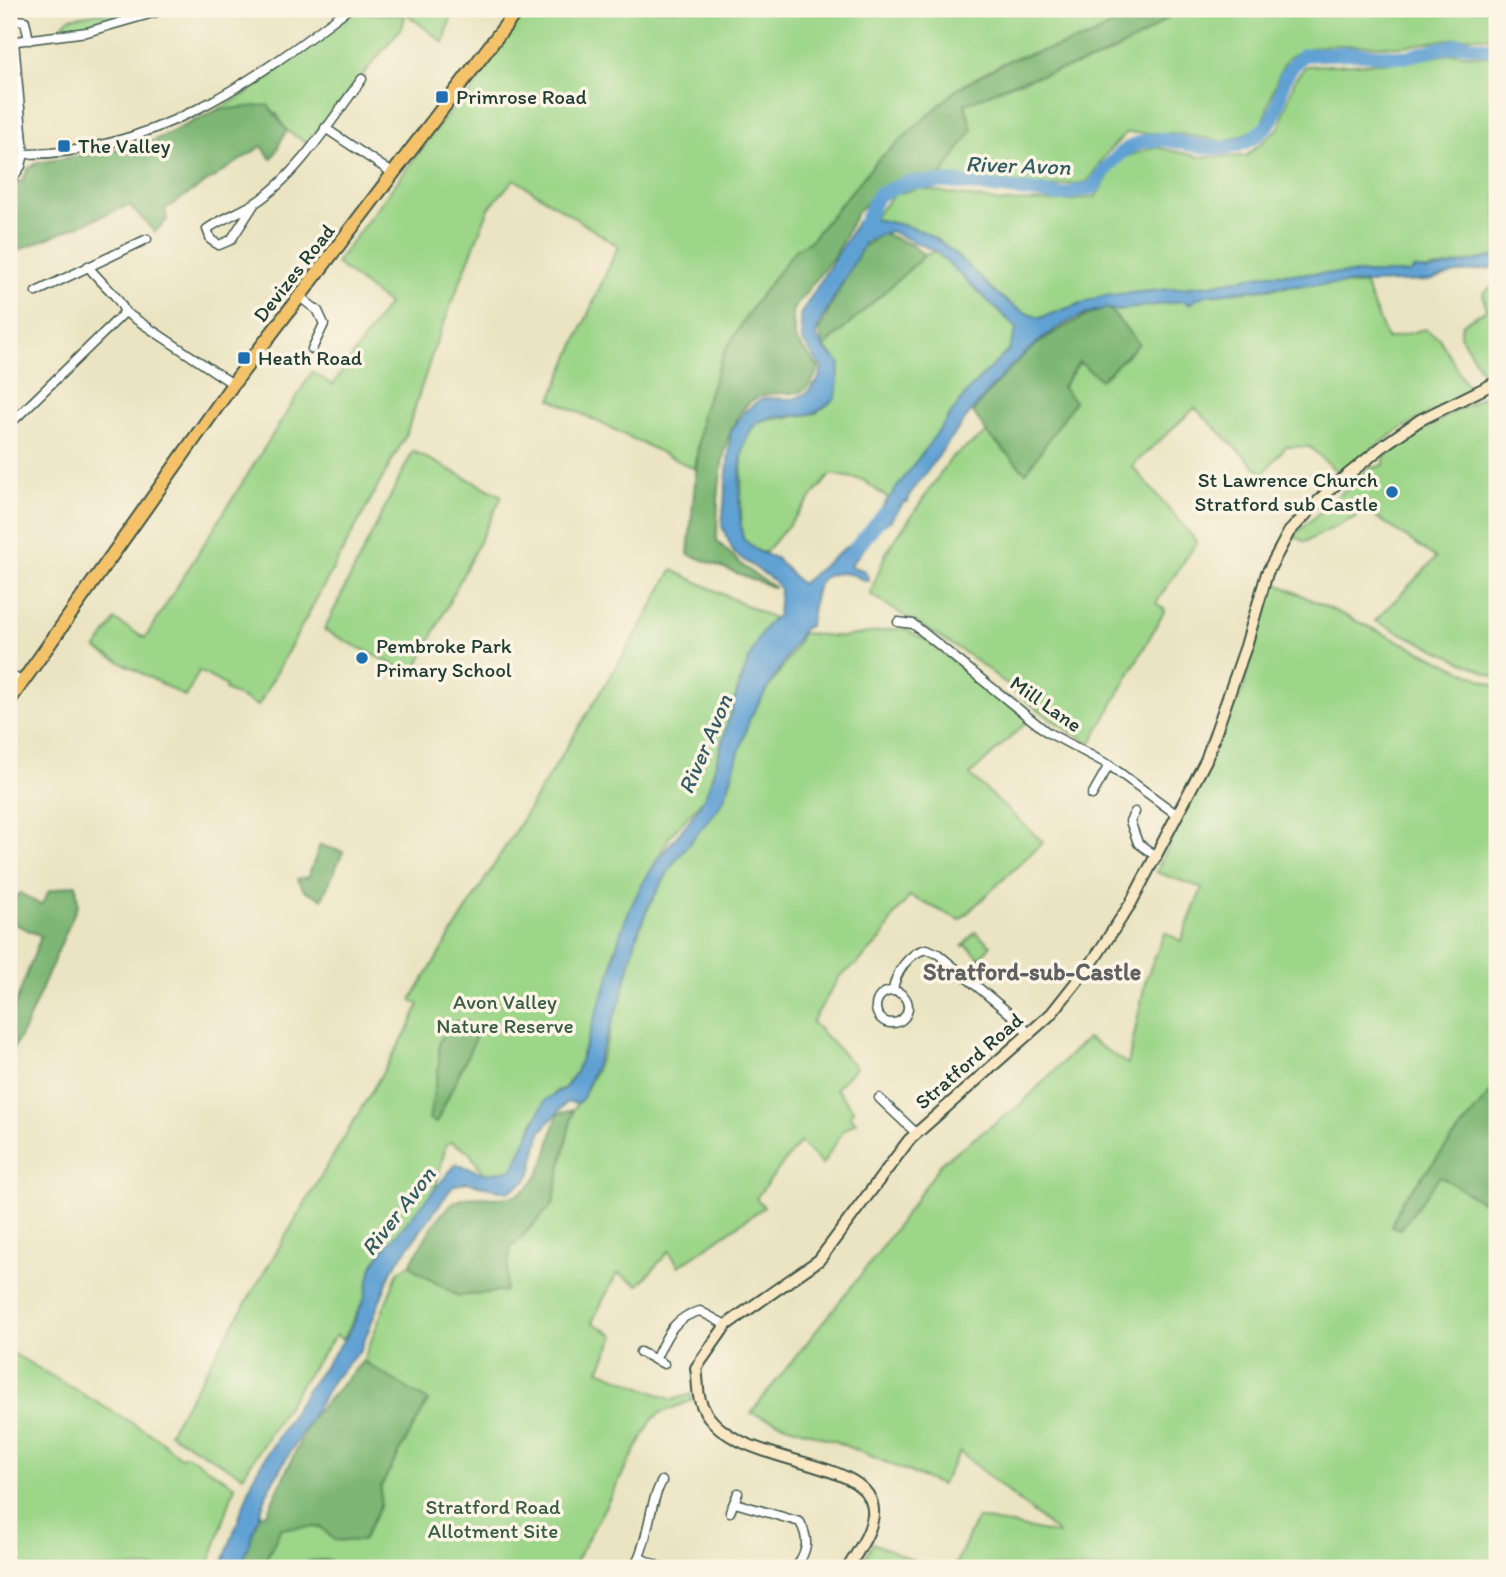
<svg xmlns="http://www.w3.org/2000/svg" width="1506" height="1577" viewBox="0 0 1506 1577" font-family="Itim,sans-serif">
<rect width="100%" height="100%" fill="#fcf5e5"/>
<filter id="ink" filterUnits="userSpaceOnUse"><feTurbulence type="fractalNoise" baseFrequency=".0143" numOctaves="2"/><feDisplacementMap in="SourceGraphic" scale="14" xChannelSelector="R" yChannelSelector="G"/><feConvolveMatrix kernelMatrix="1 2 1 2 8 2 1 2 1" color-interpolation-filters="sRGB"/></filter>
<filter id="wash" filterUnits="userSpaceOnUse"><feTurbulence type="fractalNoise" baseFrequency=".00686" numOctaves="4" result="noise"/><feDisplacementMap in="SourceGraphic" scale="28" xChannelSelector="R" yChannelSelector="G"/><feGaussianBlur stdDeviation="1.57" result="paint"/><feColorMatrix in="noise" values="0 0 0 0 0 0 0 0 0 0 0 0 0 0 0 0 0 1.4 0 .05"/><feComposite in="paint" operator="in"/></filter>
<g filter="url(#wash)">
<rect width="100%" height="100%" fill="#ebe4c2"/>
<!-- green -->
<g fill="#9dd689" stroke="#5e8a5e" stroke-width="2">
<path d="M124,9H155L104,23L58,30L69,18Z"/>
<path d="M358,9C373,20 390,10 405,17L402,27L307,143L287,131L277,114L217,110L249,92Z"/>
<path d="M412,9H453L444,43L408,15Z"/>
<path d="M530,9H1140L1088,38L1009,60L960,87L876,162L810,241L795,250L755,303L724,352L702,413L695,469L551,399L618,246L514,179L489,208L432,354L406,435L258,706L225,690L226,686L199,671L186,697L96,649L115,620L145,638L312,372L333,385L388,304L336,263L457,102C474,95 476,85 483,70C491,53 516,22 530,9Z"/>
<path d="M1179,9H1497V40C1466,31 1432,44 1401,46C1370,48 1313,37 1289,58C1276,71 1269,110 1260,128L1224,142L1175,133H1126L1107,153L1087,182L1049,187L942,175L971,130L965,104L1014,83L1097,59L1143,36Z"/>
<path d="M1456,53L1497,58V256L1411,273L1268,274L1210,285L1102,296L1040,318C994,305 971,260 931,236C914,226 893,222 873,219L893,195L919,188L1000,202L1070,201L1096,196L1119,159L1155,147L1201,157L1246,156L1279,128L1295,79L1306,66L1404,62Z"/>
<path d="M935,251L1017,328L1009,350L971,387L890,500L863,480L831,474L766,552H759L743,539L741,531L742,445L751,429L760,421L817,413L840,363L824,347L925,255Z"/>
<path d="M1497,283V376L1488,382L1460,335L1462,324L1486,310L1483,293Z"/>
<path d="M1318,284L1365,285L1387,339L1425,329L1439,338L1470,391L1396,432L1338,473L1310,447L1286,446L1263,474L1195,408L1132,466L1197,542L1156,603L1165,610L1091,743C1046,721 1012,686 971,657C938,634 903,617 870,594L886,553L952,457L987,433L1026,472L1062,388L1080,362L1139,344L1109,309L1118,311L1207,295Z"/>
<path d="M1497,390V678L1375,621L1436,558L1368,511L1305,542L1293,536L1369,469L1384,465V458C1419,430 1457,410 1497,390Z"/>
<path d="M413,451L502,496L413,675L324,630Z"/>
<path d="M672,570L773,618L758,641L739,684L706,796L670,836L643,885L614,952L612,969L576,1072L565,1088L556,1091L533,1122L527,1146L513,1169L497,1175L484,1173L468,1151L451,1142L446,1145L435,1189L372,1267L365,1297L343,1340L336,1335L301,1384L243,1476L169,1433L409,1028L419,1005L411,1000L643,623Z"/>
<path d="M1271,581L1497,687V1568H1350L1305,1563L1302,1568H954L977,1518L1060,1535L960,1452L941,1485L834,1441L751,1413L878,1253L943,1161L1019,1106L1087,1038L1128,1064L1146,979L1165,932L1181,941L1202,888L1156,872L1243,689Z"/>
<path d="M903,628L927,641L1029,720L970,775L1043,842L960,920L910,896L893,917L883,937L857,964L840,976L812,1022L856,1067L836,1088L854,1111L850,1116L856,1122L844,1130L822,1165L800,1142L756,1198L764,1207L679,1266L669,1251L639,1285L617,1273L592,1322L615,1336L599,1370L672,1400L691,1394L692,1400L660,1413L652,1420L572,1568H262L281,1528L321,1527L334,1540L362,1541L380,1507L381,1486L427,1401L363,1361L398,1272L410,1264L416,1271L458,1296L505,1291L510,1249L553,1204L573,1110C618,1050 618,969 651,903C663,878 679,854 697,832C706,821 715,813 723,800C736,775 737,744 749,719C764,689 790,664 802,633L843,637Z"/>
<path d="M975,932L991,945L966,975L956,966L960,965L967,970L979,957L967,946H963Z"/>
<path d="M9,1351L156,1437L180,1457L187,1455L235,1486L208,1568H9Z"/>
<path d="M873,1543L932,1568H859Z"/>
</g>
<!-- forest -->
<g fill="#7eb775" stroke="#4e7a54" stroke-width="2">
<path d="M1140,9H1179L1143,36L1097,59L1014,83L965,104L972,130L942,175L887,184L857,212L834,256L792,311L795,339L819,368C803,409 785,385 758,397C718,415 717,504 717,541L744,567L775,588L688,554L702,413L724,353L755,303L795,250L810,241L876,162L960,87L1009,60L1088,38Z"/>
<path d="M268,105L287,131C279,139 279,151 271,159L262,146L165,209L167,220L155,232L129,205L9,254V179L22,182L28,169L37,163L147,144L217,110Z"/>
<path d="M882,233L910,244L925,255L824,347L819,330L859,250Z"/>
<path d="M1103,309H1109L1139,344L1101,380L1079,362L1062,387L1075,401L1026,473L987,433L973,412C1016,359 1038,335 1103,309Z"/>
<path d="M320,845L343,852L322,899L304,890L297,879L308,877Z"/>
<path d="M76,884L78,904L24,1030L9,1056V1021L41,936L9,921V904L20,893L41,905L49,891Z"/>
<path d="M466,1021L477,1030L473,1044L436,1123L429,1119L439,1065V1042L451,1022Z"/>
<path d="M1497,1084V1211L1440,1176L1401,1229L1391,1226L1402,1201Z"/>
<path d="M573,1110L553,1204L510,1249L505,1291L458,1296L416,1271L410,1264C422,1245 433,1220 450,1206C477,1182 514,1220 540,1171C549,1154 551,1132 558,1114Z"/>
<path d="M363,1361L428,1401L381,1486L380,1506L362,1541L334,1540L321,1527L281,1528L262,1568H240L257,1516L267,1513L311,1418Z"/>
<path d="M325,1560L348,1568H302L309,1561Z"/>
</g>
<!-- water -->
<path fill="#61a1d4" stroke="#406f84" stroke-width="2" d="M873,219C893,223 914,226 931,236C971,260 994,305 1040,318L1102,296L1210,285L1268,274L1410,273L1415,268L1427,271L1497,256V267L1452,274L1428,281L1287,286L1207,295L1195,299L1190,304L1183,301C1162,304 1141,307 1120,310C1114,311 1109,308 1104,309C1023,324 957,433 910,494L908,502H904L891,520L876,530L872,527L881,509L971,387L1009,350L1017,328L935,251L890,231L866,241L819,324L816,335L823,348L840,363L836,397C805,428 791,408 761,421C734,432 738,514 743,539L759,552L776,558L801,584L846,547L858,544L864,536L870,541L850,566L865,571L869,581C861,581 857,575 849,574C807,567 817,605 809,626L804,628L750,718L725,797L717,810L674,862L649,905L637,934L621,999L583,1098L578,1103L567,1102L541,1131L531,1173L526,1181L508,1192L466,1182L453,1186L392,1270L361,1349L333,1380L270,1486L240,1568H221L255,1474L307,1390L349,1333L365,1297L372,1267L380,1254L456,1164L488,1174L513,1169L545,1100L565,1088L576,1072L612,969C617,932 636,891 657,861C677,834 700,813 711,782C721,751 750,625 778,616L780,589L773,580L734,553L722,526L731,431L744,412L758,401L764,398L794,399L807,393L818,381L822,368L802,340L800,315L857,222Z"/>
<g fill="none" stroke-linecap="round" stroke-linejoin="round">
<!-- river -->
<g stroke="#61a1d4" stroke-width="14">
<path d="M857,238L878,195L908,182H950L1063,195L1094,187C1153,87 1202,186 1264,129C1279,116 1279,92 1286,76C1290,68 1298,61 1303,55L1350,53L1405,57L1460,44L1497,50"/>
<path d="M853,551L885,513"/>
</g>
</g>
</g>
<g filter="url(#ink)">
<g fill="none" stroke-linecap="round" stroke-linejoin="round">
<defs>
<g id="street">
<path d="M9,19L25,21L29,40"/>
<path d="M9,42L87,32L167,9"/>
<path d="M325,128L394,174"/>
<path d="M9,136L22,135"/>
<path d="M24,154C148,155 253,82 348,9"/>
<path d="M9,184L21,166L24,154L14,41"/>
<path d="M255,203L231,240L219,245L211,240L207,229C223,218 239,213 255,203C296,177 333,118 362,79"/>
<path d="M88,266C100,283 117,293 125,312"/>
<path d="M36,292L147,239"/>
<path d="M300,297L318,311L324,324L312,349"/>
<path d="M9,425L125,312L233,384"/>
<path d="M898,622L913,624L1047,732L1109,765L1176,814"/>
<path d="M9,674L22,682"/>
<path d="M1092,795L1109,765"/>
<path d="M1135,812L1130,821L1138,843L1157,857"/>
<circle cx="892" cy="1007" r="16"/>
<path d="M893,991C895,973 909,952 927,949L938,954L1015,1018L1030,1035"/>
<path d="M879,1098L916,1133"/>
<path d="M640,1352L664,1364"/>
<path d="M655,1360C666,1337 673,1317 700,1311L726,1325"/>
<path d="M735,1503L800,1522C810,1541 807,1550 796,1568"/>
<path d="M730,1512L738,1493"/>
<path d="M640,1558L662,1568"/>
<path d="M633,1568C650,1541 647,1508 662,1481"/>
</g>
<path id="secondary" d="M848,1568C857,1552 871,1534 873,1515C878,1451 723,1473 700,1400C697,1391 698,1378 696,1368L726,1325L819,1260L909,1140L1051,1014L1093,961L1131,903L1206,760L1246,646L1267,573L1289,532L1330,489L1387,443L1420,420L1497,382"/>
<path id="primary" d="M9,701L233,384L518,9"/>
</defs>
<!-- street casing -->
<use href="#street" stroke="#3e5649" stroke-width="11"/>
<!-- secondary casing -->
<use href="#secondary" stroke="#3e5649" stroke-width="14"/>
<!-- primary casing -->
<use href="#primary" stroke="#3e5649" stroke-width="16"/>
<!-- street -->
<use href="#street" stroke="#fff" stroke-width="8"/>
<!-- secondary -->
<use href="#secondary" stroke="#fae7c3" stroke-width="10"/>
<!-- primary -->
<use href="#primary" stroke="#f3c26a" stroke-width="12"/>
</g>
</g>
<!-- markers -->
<g fill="#1f6fb2" stroke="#fcf5e5" stroke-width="2.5">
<rect x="435" y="90" width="14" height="14" rx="3.5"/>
<rect x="57" y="139" width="14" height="14" rx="3.5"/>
<rect x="237" y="351" width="14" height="14" rx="3.5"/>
<circle cx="1392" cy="492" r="7"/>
<circle cx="362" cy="658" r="7"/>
</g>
<g text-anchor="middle" stroke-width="7" stroke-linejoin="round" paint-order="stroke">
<!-- poi labels -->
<g font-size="21" fill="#1f3d34" stroke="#fcf5e5" text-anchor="start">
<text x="456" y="104">Primrose Road</text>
<text x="78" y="153">The Valley</text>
<text x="258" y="365">Heath Road</text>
<text x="1378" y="487" text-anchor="end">St Lawrence Church<tspan x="1378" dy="24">Stratford sub Castle</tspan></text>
<text x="376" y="653">Pembroke Park<tspan x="376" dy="24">Primary School</tspan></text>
</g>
<!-- street labels -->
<g font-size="21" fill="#1f3d34" stroke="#fcf5e5">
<text transform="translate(294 273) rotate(-52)" y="7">Devizes Road</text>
<text transform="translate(1046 704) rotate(35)" y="7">Mill Lane</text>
<text transform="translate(969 1061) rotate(-41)" y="7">Stratford Road</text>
</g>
<!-- park labels -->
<g font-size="21" fill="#385c45" stroke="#fcf5e5">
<text x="505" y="1009">Avon Valley<tspan x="505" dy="24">Nature Reserve</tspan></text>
<text x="493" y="1514">Stratford Road<tspan x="493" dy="24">Allotment Site</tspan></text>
</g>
<!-- water labels -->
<g font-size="23" font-style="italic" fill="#335b64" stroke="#fcf5e5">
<text transform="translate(1018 165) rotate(2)" y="8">River Avon</text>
<text transform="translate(705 744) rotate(-67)" y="8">River Avon</text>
<text transform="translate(398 1211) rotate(-52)" y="8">River Avon</text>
</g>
<!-- quarter labels -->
<g font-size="24" font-weight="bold" fill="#5f6163" stroke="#fcf5e5">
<text x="1032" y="980">Stratford-sub-Castle</text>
</g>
</g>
<!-- margin -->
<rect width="1506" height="1577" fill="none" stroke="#fcf5e5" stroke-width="35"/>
</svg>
